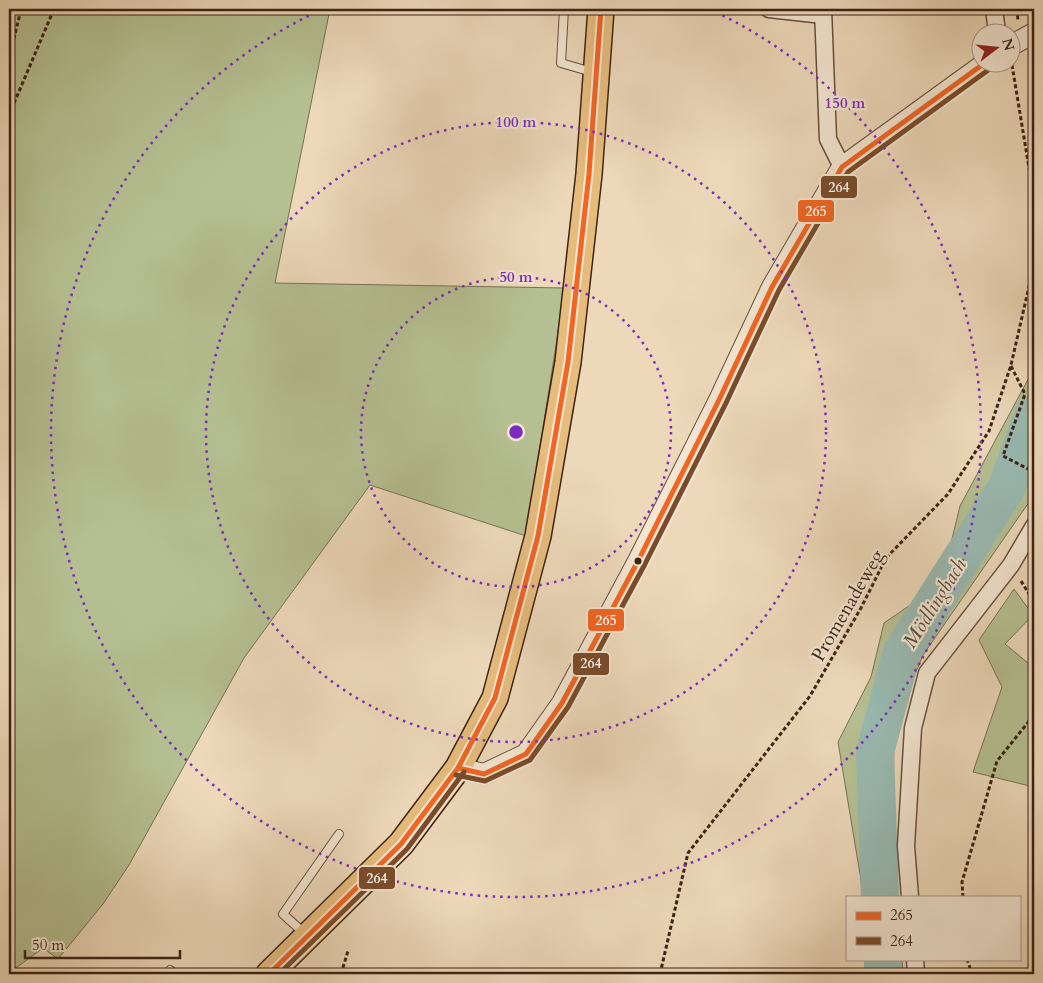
<svg xmlns="http://www.w3.org/2000/svg" width="1043" height="983" viewBox="0 0 1043 983" font-family="Cardo,serif">
<rect width="100%" height="100%" fill="#edd9ba"/>
<filter id="stains"><feTurbulence type="fractalNoise" baseFrequency=".004" numOctaves="4"/><feColorMatrix values="0 0 0 0 .2 0 0 0 0 .09 0 0 0 0 .02 0 0 0 .5 -.17"/></filter>
<radialGradient id="worn" r=".72"><stop offset=".6" stop-color="#630" stop-opacity="0"/><stop offset="1" stop-color="#630" stop-opacity=".3"/></radialGradient>
<!-- green -->
<g fill="#b5c092" stroke="#787254">
<path d="M9,9H330L275,283L565,288L526,536L370,485L244,658L129,865L103,904L58,959L43,948L9,973Z"/>
<path d="M1034,358V493L1032,498L923,655L894,726L893,830L898,897H862L861,880L838,742L871,677L884,623L941,584L960,506L1032,372Z"/>
<path d="M1014,589L1033,615L1005,644L1034,668V787L973,772L1002,687L979,640Z"/>
<path d="M866,959H902L903,974H867Z"/>
</g>
<g fill="none" stroke-linecap="round" stroke-linejoin="round">
<!-- river -->
<g stroke="#99bab1" stroke-width="38">
<path d="M880,897L875,752L902,652L1007,487L1034,413"/>
<path d="M883,959V974"/>
</g>
<defs>
<g id="service">
<path d="M564,9L561,63L592,72"/>
<path d="M305,934L283,914L339,834"/>
<path d="M170,970L175,974"/>
</g>
<g id="minor">
<path d="M769,9L823,15"/>
<path d="M823,9L828,139L842,167"/>
<path d="M994,9L997,32"/>
<path d="M910,897L906,846L913,728L927,673L1011,565L1034,526"/>
<path d="M915,959L916,974"/>
</g>
<g id="tertiary">
<path d="M1010,46L1034,33"/>
<path d="M458,768L484,774L526,754L562,703L638,561L719,400L772,287L842,167L987,62"/>
</g>
<path id="primary" d="M269,974L401,844L458,768L495,698L538,536L568,362L589,174L601,9"/>
</defs>
<!-- service casing -->
<use href="#service" stroke="#68503e" stroke-width="10"/>
<!-- minor casing -->
<use href="#minor" stroke="#68503e" stroke-width="19"/>
<!-- tertiary casing -->
<use href="#tertiary" stroke="#68503e" stroke-width="22"/>
<!-- primary casing -->
<use href="#primary" stroke="#3c2315" stroke-width="28"/>
<!-- path -->
<g stroke="#3c2315" stroke-width="3" stroke-dasharray="4 2.5" stroke-linecap="butt">
<path d="M1017,9L1018,21"/>
<path d="M9,58L19,18V9"/>
<path d="M1012,65L1034,198"/>
<path d="M9,115L54,9"/>
<path d="M1011,366L1025,394L1003,456L1034,472"/>
<path d="M1021,581L1034,602"/>
<path d="M963,897L962,882L997,761L1034,715"/>
<path d="M967,959L972,974"/>
<path d="M341,974L348,951"/>
<path d="M660,974L688,853L810,696L861,608L886,558L948,494L989,431L1011,365L1031,278L1034,240"/>
</g>
<!-- service -->
<use href="#service" stroke="#f3e6d2" stroke-width="8"/>
<!-- minor -->
<use href="#minor" stroke="#f3e6d2" stroke-width="16"/>
<!-- tertiary -->
<use href="#tertiary" stroke="#f3e6d2" stroke-width="20"/>
<!-- primary -->
<use href="#primary" stroke="#e6bc7d" stroke-width="25"/>
<defs>
<g id="bus-1">
<path d="M458,768L484,774L526,754L562,703L638,561L719,400L772,287L842,167L986,62"/>
<path d="M269,974L401,844L458,768L495,698L538,536L568,362L589,174L601,9"/>
</g>
<g id="bus-2">
<path d="M456,775L485,781L530,760L568,707L645,564L726,403L779,290L848,172L991,68"/>
<path d="M279,974L407,849L464,772"/>
</g>
</defs>
<!-- bus-1 casing -->
<use href="#bus-1" stroke="#f3e6d2" stroke-width="9"/>
<!-- bus-2 casing -->
<use href="#bus-2" stroke="#f3e6d2" stroke-width="9"/>
<!-- bus-1 -->
<use href="#bus-1" stroke="#f26522" stroke-width="5"/>
<!-- bus-2 -->
<use href="#bus-2" stroke="#7a4b2a" stroke-width="5"/>
</g>
<!-- distance rings -->
<g fill="none" stroke="#7b2cbf" stroke-width="2.5" stroke-dasharray="2.5 5">
<circle cx="516" cy="432" r="155"/>
<circle cx="516" cy="432" r="310"/>
<path d="M709 9A465 465 0 1 1 323 9"/>
</g>
<!-- markers -->
<circle fill="#3c2315" stroke="#f3e6d2" stroke-width="2" cx="638" cy="561" r="4.5"/>
<g text-anchor="middle" stroke-width="4.5" stroke-linejoin="round" paint-order="stroke">
<!-- street labels -->
<g font-size="19" fill="#3c2315" stroke="#f3e6d2">
<text transform="translate(847 605) rotate(-60)" y="7">Promenadeweg</text>
</g>
<!-- water labels -->
<g font-size="20" font-style="italic" fill="#53493c" stroke="#f3e6d2">
<text transform="translate(934 603) rotate(-58)" y="7">Mödlingbach</text>
</g>
</g>
<circle cx="516" cy="432" r="8" fill="#7b2cbf" stroke="#f3e6d2" stroke-width="2.5"/>
<g font-size="15" text-anchor="middle" font-weight="bold" fill="#7b2cbf" stroke="#f3e6d2" stroke-width="4.5" stroke-linejoin="round" paint-order="stroke">
<text x="845" y="108">150 m</text>
<text x="516" y="127">100 m</text>
<text x="516" y="282">50 m</text>
</g>
<g stroke="#f3e6d2" stroke-width="2">
<rect x="820" y="175" width="38" height="24" rx="5" fill="#7a4b2a"/>
<rect x="797" y="199" width="38" height="24" rx="5" fill="#f26522"/>
<rect x="587" y="608" width="38" height="24" rx="5" fill="#f26522"/>
<rect x="572" y="652" width="38" height="24" rx="5" fill="#7a4b2a"/>
<rect x="358" y="866" width="38" height="24" rx="5" fill="#7a4b2a"/>
</g>
<g font-size="14" text-anchor="middle" font-weight="bold" fill="#fff">
<text x="839" y="192">264</text>
<text x="816" y="216">265</text>
<text x="606" y="625">265</text>
<text x="591" y="668">264</text>
<text x="377" y="883">264</text>
</g>
<!-- margin -->
<rect width="1043" height="983" fill="none" stroke="#edd9ba" stroke-width="30"/>
<rect x="10" y="10" width="1023" height="963" fill="none" stroke="#3c2315" stroke-width="2.5"/>
<rect x="15" y="15" width="1013" height="953" fill="none" stroke="#3c2315"/>
<!-- legend -->
<rect x="846" y="896" width="175" height="65" fill="#f3e6d2" stroke="#aa9886"/>
<rect x="856" y="912" width="25" height="8" fill="#f26522" stroke="#aa9886"/>
<text x="890" y="920" font-size="15" fill="#3c2315">265</text>
<rect x="856" y="937" width="25" height="8" fill="#7a4b2a" stroke="#aa9886"/>
<text x="890" y="946" font-size="15" fill="#3c2315">264</text>
<!-- north arrow -->
<g transform="translate(996 48) rotate(74)"><circle r="24" fill="#f3e6d2" stroke="#aa9886"/>
<path d="M0-4L9 19L0 12L-9 19Z" fill="#8f2418"/>
<text y="-8" font-size="14" font-weight="bold" text-anchor="middle" fill="#3c2315">N</text>
</g>
<!-- scale -->
<path d="M25 950v8h155v-8" fill="none" stroke="#3c2315" stroke-width="2.5"/>
<text x="32" y="950" font-size="15" fill="#3c2315" stroke="#f3e6d2" stroke-width="4" paint-order="stroke">50 m</text>
<rect width="100%" height="100%" filter="url(#stains)"/>
<rect width="100%" height="100%" fill="url(#worn)"/>
</svg>
